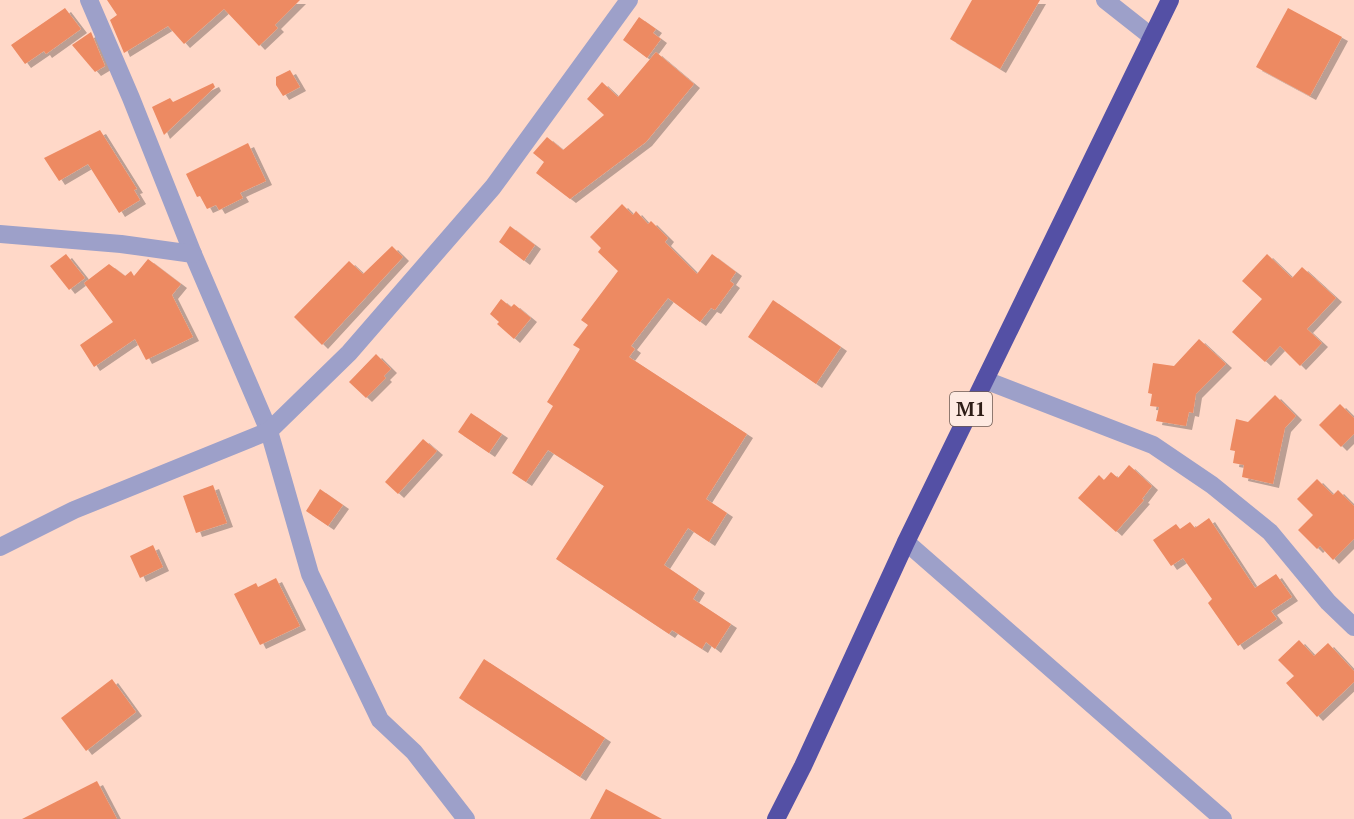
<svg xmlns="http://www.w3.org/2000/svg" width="1354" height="819" viewBox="0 0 1354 819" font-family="'PT Serif',serif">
<defs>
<filter id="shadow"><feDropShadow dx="6" dy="4" stdDeviation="0" flood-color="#0004"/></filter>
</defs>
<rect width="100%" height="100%" fill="#ffd8c8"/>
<!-- building -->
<g fill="#ed8a62" filter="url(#shadow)">
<path d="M107,0H300L275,25L278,28L259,46L224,9L184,44L168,26L124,53L110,20L117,15Z"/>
<path d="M972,0H1040L1000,69L950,39Z"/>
<path d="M65,8L81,29L46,54L44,51L25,64L11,45Z"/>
<path d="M1288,8L1342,37L1310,96L1256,67Z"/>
<path d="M639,17L656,29L653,33L661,39L647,58L623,40Z"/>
<path d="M91,32L105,66L95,72L72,45Z"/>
<path d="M656,52L694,84L646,142L570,199L536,173L544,162L533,153L547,137L563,150L604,115L587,99L602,82L618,97Z"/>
<path d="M290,70L300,87L283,96L276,85V77Z"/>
<path d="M213,83L215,87L164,135L152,107L170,98L173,102Z"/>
<path d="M100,130L137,189L134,190L140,200L119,213L88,164L59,181L44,158Z"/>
<path d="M248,143L266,181L240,193L243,198L219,210L216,205L207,209L200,196L197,197L186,174Z"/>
<path d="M622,204L633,215L636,211L648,224L651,221L668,238L665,242L697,274L712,254L736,272L730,281L734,284L715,310L711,308L700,322L668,298L631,346L635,349L629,357L747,434L706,499L727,513L709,542L688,528L664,565L699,589L693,599L731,624L715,649L706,642L702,649L672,630L669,634L556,559L604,486L548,450L526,482L512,473L553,406L547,402L580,349L573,345L588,325L581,320L618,271L598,252L601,248L590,237Z"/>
<path d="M510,226L535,245L524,261L499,242Z"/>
<path d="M392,246L403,257L322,345L294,317L349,261L363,274Z"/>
<path d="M66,254L85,278L69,290L50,266Z"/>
<path d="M1267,254L1292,278L1302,267L1336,298L1307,329L1322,343L1300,366L1280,346L1265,362L1232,332L1262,299L1242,281Z"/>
<path d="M148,259L181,284L172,295L193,337L146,360L135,339L94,367L80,345L113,322L84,283L109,264L125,276L131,271L134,276Z"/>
<path d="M501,299L511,307L514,304L531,318L514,339L497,324L499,322L490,314Z"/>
<path d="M773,300L841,347L816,384L748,337Z"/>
<path d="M1199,339L1226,364L1196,394L1193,413L1189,412L1186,426L1156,421L1159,407L1150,406L1152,394L1148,393L1153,363L1174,366Z"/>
<path d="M376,354L391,369L384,376L386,378L366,398L349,382Z"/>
<path d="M1275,395L1296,416L1285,428L1273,484L1242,477L1244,465L1233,463L1235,451L1230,450L1236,419L1248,422Z"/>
<path d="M1340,404L1354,418V434L1341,447L1319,425Z"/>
<path d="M471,413L502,434L489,453L458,432Z"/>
<path d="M423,439L437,451L398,494L385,482Z"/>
<path d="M1129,465L1152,486L1142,499L1144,500L1116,532L1078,498L1099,475L1104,480L1111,472L1118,478Z"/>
<path d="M1317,479L1333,495L1338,490L1354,506V539L1333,560L1320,546L1317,549L1298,530L1313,515L1297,499Z"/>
<path d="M213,485L227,523L196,533L183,496Z"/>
<path d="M320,489L343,505L328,526L306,511Z"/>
<path d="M1209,518L1255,588L1276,574L1292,597L1271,611L1277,619L1238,646L1208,603L1212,599L1183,558L1171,566L1153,540L1176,524L1180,529L1190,522L1195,528Z"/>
<path d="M153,545L163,567L140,578L130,556Z"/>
<path d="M276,578L300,626L260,645L234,594L256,583L258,587Z"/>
<path d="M1299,640L1314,656L1328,643L1354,671V682L1317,717L1286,683L1294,676L1278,660Z"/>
<path d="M484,659L605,738L580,777L459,698Z"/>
<path d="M112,679L136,712L86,751L61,718Z"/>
<path d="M97,781L117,819H22Z"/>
<path d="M606,789L662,819H590Z"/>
</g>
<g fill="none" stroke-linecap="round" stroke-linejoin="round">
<!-- street -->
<g stroke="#9da0c9" stroke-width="18">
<path d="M89,0L131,98L193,254L269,431L310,574L380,720L414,752L466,819"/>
<path d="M1105,0L1152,37"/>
<path d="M0,234L121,244L193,254"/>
<path d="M985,380L1153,445L1212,485L1270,532L1328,602L1354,627"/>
<path d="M906,542L1223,819"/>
<path d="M0,547L74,510L269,431L349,353L493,187L629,0"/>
</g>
<!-- highway -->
<path stroke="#5450a5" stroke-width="18" d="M776,819L803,766L906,542L1170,0"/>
</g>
<g text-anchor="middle" stroke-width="4.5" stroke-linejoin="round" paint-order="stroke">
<!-- shield labels -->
<rect fill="#feeae2" stroke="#6c5a53" stroke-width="1.5" x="950" y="392" width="42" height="34" rx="4.5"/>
<g font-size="20" font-weight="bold" fill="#2e1d16">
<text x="971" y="416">M1</text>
</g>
</g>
</svg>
